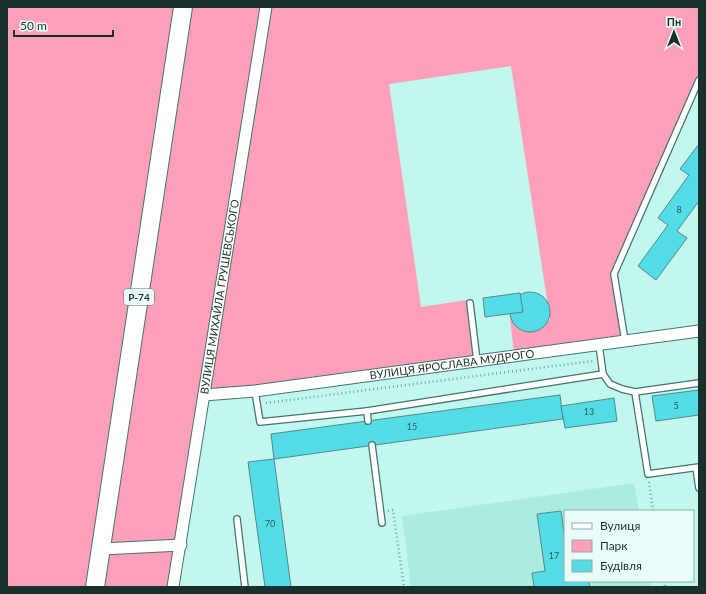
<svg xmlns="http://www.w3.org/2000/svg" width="706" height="594" viewBox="0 0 706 594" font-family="Lato,sans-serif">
<rect width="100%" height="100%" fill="#c1f7ed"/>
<!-- built -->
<path fill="#acebe0" d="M634,483L639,511H565V581H650L651,587H411L402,516Z"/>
<!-- green -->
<path fill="#fea0b9" d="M7,7H699V80L614,274L625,341L514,356L510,317L519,329C535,333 539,333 550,319L511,66L389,84L421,307L467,300L477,361L205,395L173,587H7Z"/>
<!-- building -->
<g fill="#54dce7" stroke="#53888d">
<path d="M699,144V201L677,231L687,238L656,280L638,266L668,225L658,218L689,175L680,169Z"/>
<circle cx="530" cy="312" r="20"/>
<path d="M520,293L523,312L485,317L483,298Z"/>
<path d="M699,390V415L656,421L652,396Z"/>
<path d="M560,395L563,419L274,459L271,434Z"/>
<path d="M614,398L617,421L565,428L561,406Z"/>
<path d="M274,459L291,587H265L248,462Z"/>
<path d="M561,511L565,540V581H589L590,587H534L532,573L545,571L537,514Z"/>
</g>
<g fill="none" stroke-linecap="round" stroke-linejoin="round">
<defs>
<g id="lane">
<path d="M470,303L477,361"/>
<path d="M625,341L614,274L699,80"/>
<path d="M599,345L603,374L610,384L622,389L635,392L699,383"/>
<path d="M255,391L260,422L367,411L603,374"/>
<path d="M635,392L648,474L699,467"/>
<path d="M367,411L368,421"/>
<path d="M372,445L382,523"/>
<path d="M696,468L699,488"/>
<path d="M237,519L245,587"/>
</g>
<g id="street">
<path id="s1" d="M204,395L255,391L699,331"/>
<path d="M102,549L181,545"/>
<path id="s2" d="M173,587L266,7"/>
</g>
<path id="primary" d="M95,587L183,7"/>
</defs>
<!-- lane casing -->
<use href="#lane" stroke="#42756d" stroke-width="8"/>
<!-- street casing -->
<use href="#street" stroke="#42756d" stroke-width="13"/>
<!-- primary casing -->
<use href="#primary" stroke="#42756d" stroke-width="20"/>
<!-- path -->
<g stroke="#7aa39b" stroke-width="2.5" stroke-dasharray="1 3" stroke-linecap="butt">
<path d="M266,403L593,361"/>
<path d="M649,482L653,511"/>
<path d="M388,511L393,510L404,587"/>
<path d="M664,581L665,587"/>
</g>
<!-- lane -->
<use href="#lane" stroke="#fff" stroke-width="5.5"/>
<!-- street -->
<use href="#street" stroke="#fff" stroke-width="11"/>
<!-- primary -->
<use href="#primary" stroke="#fff" stroke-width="18"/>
</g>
<g text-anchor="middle" stroke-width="4" stroke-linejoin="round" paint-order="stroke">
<!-- number labels -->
<g font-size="9" fill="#285b5b">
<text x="679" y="213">8</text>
<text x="676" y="409">5</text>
<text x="589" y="415">13</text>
<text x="412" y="430">15</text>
<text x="270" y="527">70</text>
<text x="554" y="559">17</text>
</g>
<!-- shield labels -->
<rect fill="#e8fdf9" stroke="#586e6a" stroke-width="1" x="124" y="289" width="30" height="16" rx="3"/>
<g font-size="10" font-weight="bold" fill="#1a302c">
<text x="139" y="301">Р-74</text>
</g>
<!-- street labels -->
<g font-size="11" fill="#1a302c" stroke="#e8fdf9">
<text dy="4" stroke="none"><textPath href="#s2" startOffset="294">ВУЛИЦЯ МИХАЙЛА ГРУШЕВСЬКОГО</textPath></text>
<text dy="4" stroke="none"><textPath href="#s1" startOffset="250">ВУЛИЦЯ ЯРОСЛАВА МУДРОГО</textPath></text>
</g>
</g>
<!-- border -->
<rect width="706" height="594" fill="none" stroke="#1a302c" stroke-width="16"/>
<!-- legend -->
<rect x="564" y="510" width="130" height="72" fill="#e8fdf9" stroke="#96aba7"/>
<rect x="572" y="523" width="20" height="6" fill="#ffffff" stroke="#96aba7"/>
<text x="600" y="530" font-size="12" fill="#1a302c">Вулиця</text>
<rect x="572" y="540" width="20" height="12" fill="#fea0b9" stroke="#96aba7"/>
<text x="600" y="550" font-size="12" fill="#1a302c">Парк</text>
<rect x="572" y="560" width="20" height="12" fill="#54dce7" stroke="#96aba7"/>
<text x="600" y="570" font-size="12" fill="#1a302c">Будівля</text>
<!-- north arrow -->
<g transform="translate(674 32)" stroke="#e8fdf9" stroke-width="3" paint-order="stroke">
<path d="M0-3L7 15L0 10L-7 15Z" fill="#1a302c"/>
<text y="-6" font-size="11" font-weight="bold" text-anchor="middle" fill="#1a302c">Пн</text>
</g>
<!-- scale -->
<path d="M14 30v6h99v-6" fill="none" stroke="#1a302c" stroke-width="2"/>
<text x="20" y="30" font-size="12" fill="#1a302c" stroke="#e8fdf9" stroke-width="3" paint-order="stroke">50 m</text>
</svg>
